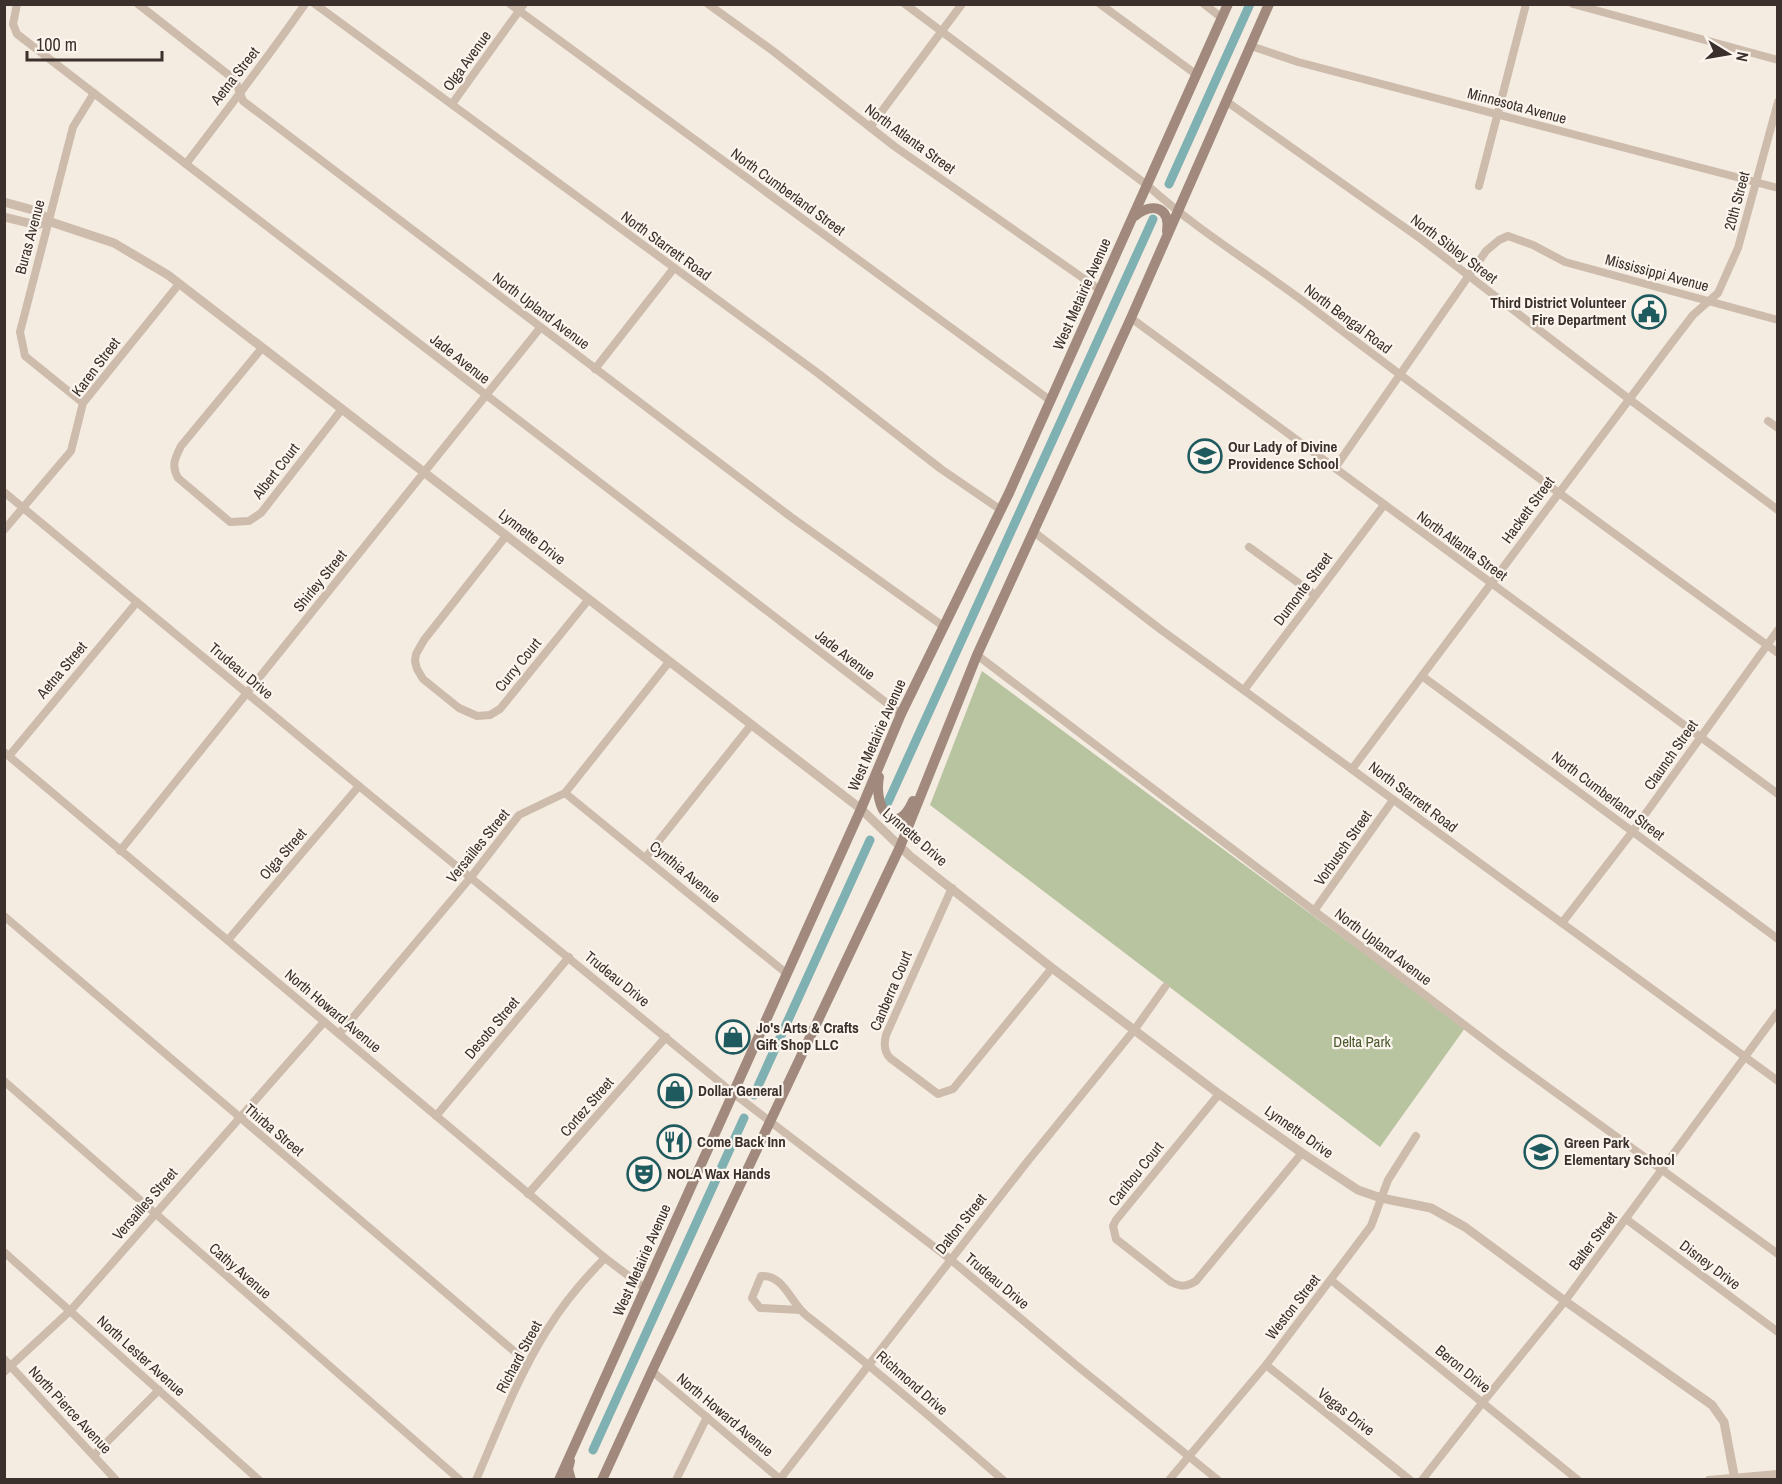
<svg xmlns="http://www.w3.org/2000/svg" width="1782" height="1484" viewBox="0 0 1782 1484" font-family="'Archivo Narrow',sans-serif">
<rect width="100%" height="100%" fill="#f4ebe1"/>
<!-- green -->
<path fill="#b8c4a0" d="M982,671L1465,1028L1380,1147L930,805Z"/>
<g fill="none" stroke-linecap="round" stroke-linejoin="round">
<!-- canal -->
<g stroke="#7fb0b2" stroke-width="9">
<path d="M1169,184L1250,4"/>
<path d="M888,802L1153,219"/>
<path d="M754,1095L870,840"/>
<path d="M593,1450L744,1118"/>
</g>
<!-- minor -->
<g stroke="#cdbbac" stroke-width="8">
<path d="M17,4L13,24L17,34L901,714"/>
<path d="M138,4L235,80L243,101L791,517L943,626"/>
<path d="M315,4L819,374L941,469L1001,510"/>
<path d="M510,4L1051,401"/>
<path d="M708,4L773,51L894,146L1100,290"/>
<path d="M905,4L1147,185C1198,231 1257,266 1311,307C1465,425 1621,539 1778,653"/>
<path d="M1100,4L1197,75"/>
<path d="M1204,4L1222,18"/>
<path d="M1573,4L1778,60"/>
<path d="M1251,46L1298,62L1778,188"/>
<path d="M1226,101L1421,239L1629,399L1778,510"/>
<path d="M452,104L524,4"/>
<path d="M870,127L962,4"/>
<path d="M186,164C226,111 267,59 305,4"/>
<path d="M1479,186L1526,4"/>
<path d="M1131,318L1778,794"/>
<path d="M262,348L181,446C175,458 171,466 178,478L230,522L249,521L261,513L342,409"/>
<path d="M595,369L674,268"/>
<path d="M83,403L25,356L20,332L73,127L94,93"/>
<path d="M1768,421L1778,428"/>
<path d="M1335,468L1486,251L1499,240L1508,236L1533,245L1565,262L1778,320"/>
<path d="M4,492L359,786L733,1093L950,1259L1076,1365L1218,1480"/>
<path d="M4,530L71,451L83,403L179,284"/>
<path d="M1034,532L1160,629L1778,1081"/>
<path d="M506,536L424,640L416,654L415,661L417,669L423,679L459,708L477,716L490,715L500,709L589,599"/>
<path d="M1249,547L1315,595"/>
<path d="M977,655L1508,1058L1778,1254"/>
<path d="M1422,676L1778,939"/>
<path d="M1244,690L1384,505"/>
<path d="M4,752L605,1258L646,1289"/>
<path d="M9,756L137,602"/>
<path d="M1352,769L1670,345L1693,315L1718,293L1738,248L1778,102"/>
<path d="M565,793L786,973"/>
<path d="M120,851L540,328"/>
<path d="M646,857L751,725"/>
<path d="M952,888L886,1035C884,1043 884,1052 890,1058L938,1094L953,1089L1052,968"/>
<path d="M1314,911L1393,800"/>
<path d="M4,916L528,1363"/>
<path d="M1562,923L1633,831L1778,630"/>
<path d="M228,940L359,786"/>
<path d="M339,1034L471,877L519,815L565,793L669,662"/>
<path d="M4,1081L460,1480"/>
<path d="M1219,1094L1116,1220L1113,1226L1116,1239L1171,1282C1181,1287 1186,1287 1196,1281L1302,1153"/>
<path d="M436,1116L569,957"/>
<path d="M528,1194L666,1037"/>
<path d="M1626,1219L1778,1332"/>
<path d="M4,1252L259,1480"/>
<path d="M1331,1280L1578,1480"/>
<path d="M800,1310L760,1308L752,1298L761,1276C784,1274 791,1304 807,1316C874,1368 939,1424 1003,1480"/>
<path d="M4,1359L116,1480"/>
<path d="M1266,1365L1410,1480"/>
<path d="M652,1371L781,1480"/>
<path d="M4,1372L71,1310L324,1022"/>
<path d="M94,1455L159,1390"/>
<path d="M780,1479L1027,1162L1135,1029L1165,987"/>
<path d="M476,1480C498,1429 518,1376 547,1330C563,1304 583,1280 605,1258"/>
<path d="M676,1480L707,1417"/>
<path d="M1169,1480L1266,1365L1371,1226L1388,1180L1416,1136"/>
<path d="M1422,1480L1483,1402L1565,1301L1778,1012"/>
<path d="M1709,1480L1778,1474"/>
</g>
<!-- tertiary -->
<g stroke="#cdbbac" stroke-width="9">
<path d="M4,202L40,212L48,221L114,243L168,275L861,809L910,856L1052,968L1219,1094L1302,1153L1358,1190L1381,1198L1431,1208L1465,1227L1565,1301L1712,1405L1724,1422L1735,1480"/>
<path d="M4,217L37,225L48,221"/>
</g>
<!-- secondary -->
<g stroke="#a18a7d" stroke-width="10">
<path d="M1135,216C1152,202 1171,207 1167,231"/>
<path d="M879,777C873,807 895,841 913,801"/>
<path d="M570,1461L568,1469L571,1480"/>
<path d="M559,1480L861,809L901,714L1009,493L1228,4"/>
<path d="M602,1480L652,1371L900,847L977,655L1131,318L1269,4"/>
</g>
</g>
<!-- icons -->
<defs>
<symbol id="civic-ring" viewBox="-11 -11 22 22"><circle r="9.5" fill="#fbf5ee" stroke="#1f5a5e" stroke-width="1.5"/><path d="M-.6-6.5H3V-4.5H.6V-3L4-1V1h2V6H-6V1h2V-1L-.6-3ZM-1.2 2.5V6h2.4V2.5Z" fill="#1f5a5e"/></symbol>
<symbol id="school-ring" viewBox="-11 -11 22 22"><circle r="9.5" fill="#fbf5ee" stroke="#1f5a5e" stroke-width="1.5"/><path d="M0-5L7-2L0 1L-7-2ZM-4 1L0 2.5L4 1V4Q0 6-4 4Z" fill="#1f5a5e"/></symbol>
<symbol id="shop-ring" viewBox="-11 -11 22 22"><circle r="9.5" fill="#fbf5ee" stroke="#1f5a5e" stroke-width="1.5"/><path d="M-5-2.5h2.3a2.7 3.5 0 0 1 5.4 0H5L5.5 6h-11ZM-1.5-2.5h3a1.5 2.3 0 0 0-3 0Z" fill="#1f5a5e"/></symbol>
<symbol id="restaurant-ring" viewBox="-11 -11 22 22"><circle r="9.5" fill="#fbf5ee" stroke="#1f5a5e" stroke-width="1.5"/><path d="M-5-6h1v4h1v-4h1v4h1v-4h1v5L-1.5 .5V6h-2V.5L-5-1ZM5-6V6H3V1.5H1.5Q1.5-4 5-6Z" fill="#1f5a5e"/></symbol>
<symbol id="theatre-ring" viewBox="-11 -11 22 22"><circle r="9.5" fill="#fbf5ee" stroke="#1f5a5e" stroke-width="1.5"/><path d="M-5-5.5Q0-4 5-5.5V0Q5 5 0 6Q-5 5-5 0ZM-3.3-2.5H-1v1.5H-3.3ZM1-2.5H3.3v1.5H1ZM-2.8 1Q0 5.5 2.8 1Z" fill="#1f5a5e"/></symbol>
</defs>
<g fill-rule="evenodd">
<use href="#civic-ring" x="1630" y="293" width="38" height="38"/>
<use href="#school-ring" x="1186" y="437" width="38" height="38"/>
<use href="#shop-ring" x="714" y="1018" width="38" height="38"/>
<use href="#shop-ring" x="656" y="1072" width="38" height="38"/>
<use href="#restaurant-ring" x="655" y="1123" width="38" height="38"/>
<use href="#school-ring" x="1522" y="1133" width="38" height="38"/>
<use href="#theatre-ring" x="625" y="1155" width="38" height="38"/>
</g>
<g text-anchor="middle" stroke-width="4.5" stroke-linejoin="round" paint-order="stroke">
<!-- street labels -->
<g font-size="15" fill="#3b302b" stroke="#fbf5ee">
<text transform="translate(467 61) rotate(-54)" y="5">Olga Avenue</text>
<text transform="translate(235 76) rotate(-52)" y="5">Aetna Street</text>
<text transform="translate(1517 106) rotate(15)" y="5">Minnesota Avenue</text>
<text transform="translate(910 139) rotate(36)" y="5">North Atlanta Street</text>
<text transform="translate(788 192) rotate(36)" y="5">North Cumberland Street</text>
<text transform="translate(1737 201) rotate(-75)" y="5">20th Street</text>
<text transform="translate(30 237) rotate(-75)" y="5">Buras Avenue</text>
<text transform="translate(666 246) rotate(36)" y="5">North Starrett Road</text>
<text transform="translate(1454 249) rotate(37)" y="5">North Sibley Street</text>
<text transform="translate(1657 273) rotate(15)" y="5">Mississippi Avenue</text>
<text transform="translate(1082 294) rotate(-66)" y="5">West Metairie Avenue</text>
<text transform="translate(541 311) rotate(37)" y="5">North Upland Avenue</text>
<text transform="translate(1348 319) rotate(37)" y="5">North Bengal Road</text>
<text transform="translate(460 359) rotate(38)" y="5">Jade Avenue</text>
<text transform="translate(96 367) rotate(-53)" y="5">Karen Street</text>
<text transform="translate(276 471) rotate(-52)" y="5">Albert Court</text>
<text transform="translate(1528 510) rotate(-54)" y="5">Hackett Street</text>
<text transform="translate(532 537) rotate(38)" y="5">Lynnette Drive</text>
<text transform="translate(1462 546) rotate(36)" y="5">North Atlanta Street</text>
<text transform="translate(320 581) rotate(-51)" y="5">Shirley Street</text>
<text transform="translate(1303 589) rotate(-53)" y="5">Dumonte Street</text>
<text transform="translate(845 655) rotate(38)" y="5">Jade Avenue</text>
<text transform="translate(518 665) rotate(-51)" y="5">Curry Court</text>
<text transform="translate(62 670) rotate(-50)" y="5">Aetna Street</text>
<text transform="translate(241 671) rotate(40)" y="5">Trudeau Drive</text>
<text transform="translate(877 735) rotate(-66)" y="5">West Metairie Avenue</text>
<text transform="translate(1671 755) rotate(-55)" y="5">Claunch Street</text>
<text transform="translate(1608 796) rotate(37)" y="5">North Cumberland Street</text>
<text transform="translate(1413 797) rotate(37)" y="5">North Starrett Road</text>
<text transform="translate(915 837) rotate(41)" y="5">Lynnette Drive</text>
<text transform="translate(478 846) rotate(-51)" y="5">Versailles Street</text>
<text transform="translate(1343 848) rotate(-55)" y="5">Vorbusch Street</text>
<text transform="translate(283 854) rotate(-49)" y="5">Olga Street</text>
<text transform="translate(685 872) rotate(40)" y="5">Cynthia Avenue</text>
<text transform="translate(1383 947) rotate(37)" y="5">North Upland Avenue</text>
<text transform="translate(617 979) rotate(39)" y="5">Trudeau Drive</text>
<text transform="translate(891 991) rotate(-67)" y="5">Canberra Court</text>
<text transform="translate(333 1011) rotate(40)" y="5">North Howard Avenue</text>
<text transform="translate(492 1028) rotate(-50)" y="5">Desoto Street</text>
<text transform="translate(587 1107) rotate(-49)" y="5">Cortez Street</text>
<text transform="translate(274 1130) rotate(40)" y="5">Thirba Street</text>
<text transform="translate(1299 1132) rotate(35)" y="5">Lynnette Drive</text>
<text transform="translate(1136 1174) rotate(-51)" y="5">Caribou Court</text>
<text transform="translate(145 1204) rotate(-49)" y="5">Versailles Street</text>
<text transform="translate(961 1224) rotate(-52)" y="5">Dalton Street</text>
<text transform="translate(1593 1241) rotate(-53)" y="5">Balter Street</text>
<text transform="translate(642 1260) rotate(-66)" y="5">West Metairie Avenue</text>
<text transform="translate(1710 1265) rotate(37)" y="5">Disney Drive</text>
<text transform="translate(240 1271) rotate(41)" y="5">Cathy Avenue</text>
<text transform="translate(997 1281) rotate(40)" y="5">Trudeau Drive</text>
<text transform="translate(1293 1307) rotate(-52)" y="5">Weston Street</text>
<text transform="translate(141 1356) rotate(42)" y="5">North Lester Avenue</text>
<text transform="translate(519 1357) rotate(-62)" y="5">Richard Street</text>
<text transform="translate(1463 1369) rotate(39)" y="5">Beron Drive</text>
<text transform="translate(912 1383) rotate(41)" y="5">Richmond Drive</text>
<text transform="translate(70 1410) rotate(47)" y="5">North Pierce Avenue</text>
<text transform="translate(1346 1412) rotate(38)" y="5">Vegas Drive</text>
<text transform="translate(725 1415) rotate(40)" y="5">North Howard Avenue</text>
</g>
<!-- poi labels -->
<g font-size="15" font-weight="bold" fill="#3b302b" stroke="#fbf5ee" text-anchor="start">
<text x="1626" y="308" text-anchor="end">Third District Volunteer<tspan x="1626" dy="17">Fire Department</tspan></text>
<text x="1228" y="452">Our Lady of Divine<tspan x="1228" dy="17">Providence School</tspan></text>
<text x="756" y="1033">Jo's Arts &amp; Crafts<tspan x="756" dy="17">Gift Shop LLC</tspan></text>
<text x="698" y="1096">Dollar General</text>
<text x="697" y="1147">Come Back Inn</text>
<text x="1564" y="1148">Green Park<tspan x="1564" dy="17">Elementary School</tspan></text>
<text x="667" y="1179">NOLA Wax Hands</text>
</g>
<!-- park labels -->
<g font-size="15" fill="#4a5a2e" stroke="#fbf5ee">
<text x="1362" y="1047">Delta Park</text>
</g>
</g>
<!-- border -->
<rect width="1782" height="1484" fill="none" stroke="#3b302b" stroke-width="12"/>
<!-- north arrow -->
<g transform="translate(1728 54) rotate(101)" stroke="#fbf5ee" stroke-width="4.5" paint-order="stroke">
<path d="M0-4.5L10 22L0 15L-10 22Z" fill="#3b302b"/>
<text y="-9" font-size="16" font-weight="bold" text-anchor="middle" fill="#3b302b">N</text>
</g>
<!-- scale -->
<path d="M27 51v9h135v-9" fill="none" stroke="#3b302b" stroke-width="3"/>
<text x="36" y="51" font-size="18" fill="#3b302b" stroke="#fbf5ee" stroke-width="4.5" paint-order="stroke">100 m</text>
</svg>
